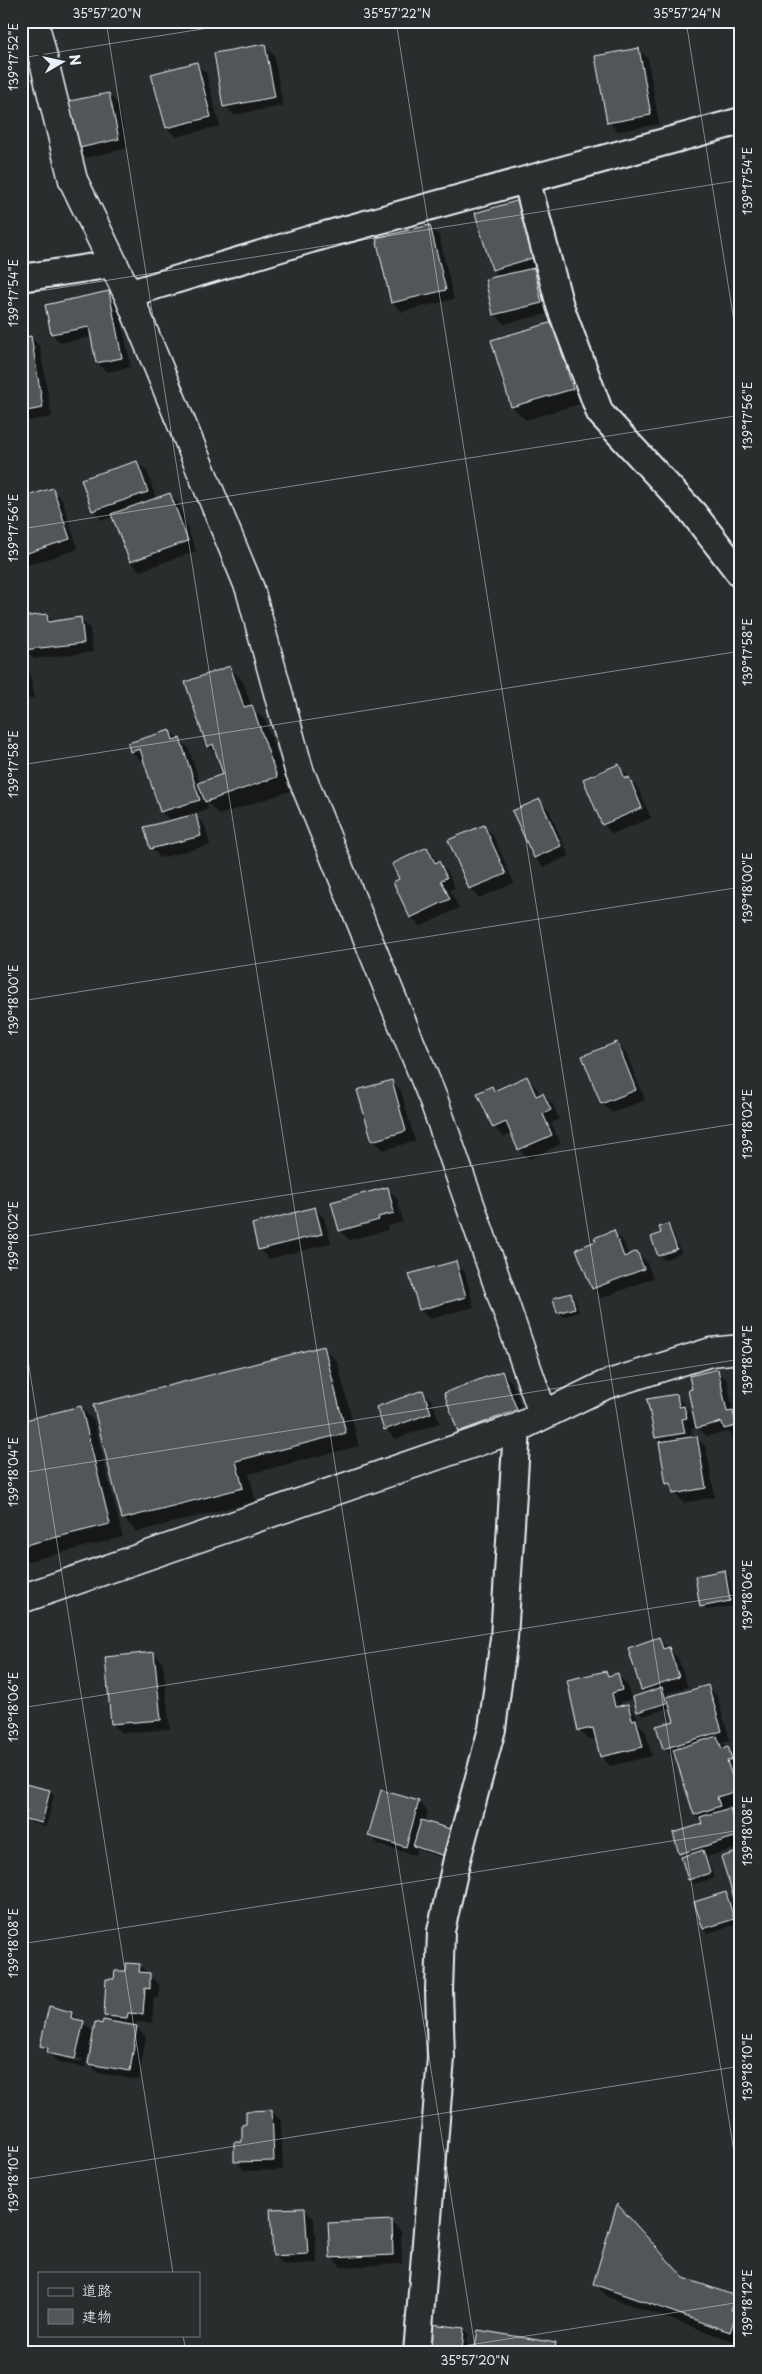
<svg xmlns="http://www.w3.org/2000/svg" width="762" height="2374" viewBox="0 0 762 2374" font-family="'Playpen Sans','Klee One',sans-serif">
<rect width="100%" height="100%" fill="#2a2d2e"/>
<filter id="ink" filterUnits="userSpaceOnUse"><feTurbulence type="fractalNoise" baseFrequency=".02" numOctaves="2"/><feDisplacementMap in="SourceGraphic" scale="10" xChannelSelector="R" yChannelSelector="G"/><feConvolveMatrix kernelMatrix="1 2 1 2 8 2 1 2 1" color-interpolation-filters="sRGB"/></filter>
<g filter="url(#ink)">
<!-- shadow -->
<g fill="#0007" fill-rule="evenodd">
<path d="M264,45L274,55L283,106L234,115L225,106Z"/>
<path d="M639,49L648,59L659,124L618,131L608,122Z"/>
<path d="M196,64L206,73L220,126L176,137L167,128Z"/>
<path d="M109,94L118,104L128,148L86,158L76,148Z"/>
<path d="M519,202L545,267L534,270L543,279L551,313L504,324L495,314L500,277L493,270Z"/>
<path d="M430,226L439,236L454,299L402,312L392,302Z"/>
<path d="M109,293L118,302L131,367L107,372L97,363L92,337L61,343L52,334Z"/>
<path d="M553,323L586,402L526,420L512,407L493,341Z"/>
<path d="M31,337L40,347L52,417L21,422V339Z"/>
<path d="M137,462L147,471L156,499L169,494L179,504L196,551L140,571L131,562L114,516L102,520L93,510Z"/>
<path d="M52,489L62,499L78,549L22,567L21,500Z"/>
<path d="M46,615L54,622L80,619L90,628L93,652L34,659L26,651L34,698L21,700V619Z"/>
<path d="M230,668L243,681L252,707L265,720L290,791L219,815L206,801L208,809L193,814L205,825L210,845L160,858L151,848L172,822L161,812L145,759L141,761L131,751L170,731L189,749L200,783L225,775L218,756L208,746Z"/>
<path d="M619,766L638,788L651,818L612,834L603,824Z"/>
<path d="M540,801L549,810L569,856L544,867L535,858Z"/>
<path d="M484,826L493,835L514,883L479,898L470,889L450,841Z"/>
<path d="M427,849L448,872L455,888L450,890L459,908L420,927L411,917L401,880Z"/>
<path d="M617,1044L626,1053L645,1100L612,1113L602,1103Z"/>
<path d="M527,1078L536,1087L540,1096L543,1094L553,1104L559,1119L551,1123L561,1144L529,1159L519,1149L512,1133L504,1137L494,1128L479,1093L492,1087L496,1092Z"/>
<path d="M391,1081L401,1091L415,1141L383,1150L373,1140Z"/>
<path d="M21,1168L25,1172L30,1193L21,1195Z"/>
<path d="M387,1189L397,1198L403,1222L387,1226L388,1230L349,1240L340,1230Z"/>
<path d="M315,1209L324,1218L331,1243L269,1259L260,1250L253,1225Z"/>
<path d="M668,1225L672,1230L681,1253L664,1260L659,1255L663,1234Z"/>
<path d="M614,1232L623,1241L629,1256L637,1252L647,1262L653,1278L602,1298L593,1289L597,1242Z"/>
<path d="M455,1263L465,1272L474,1307L430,1319L420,1310Z"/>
<path d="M571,1294L575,1299L579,1312L563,1317L559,1312Z"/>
<path d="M323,1348L337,1361L359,1446L249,1474L256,1501L137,1532L123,1518Z"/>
<path d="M717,1370L727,1380L734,1414L741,1421V1437L734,1438L728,1432L707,1436L695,1425L696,1428H691L693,1438L696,1437L706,1447L715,1497L683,1503L668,1483L660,1442L656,1438L676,1395L696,1419Z"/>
<path d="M502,1372L512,1382L526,1419L469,1441L459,1431Z"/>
<path d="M423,1391L432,1401L440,1423L395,1439L386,1429Z"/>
<path d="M81,1407L94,1421L123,1537L21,1563V1422Z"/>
<path d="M724,1572L729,1576L734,1606L706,1610L701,1606Z"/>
<path d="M659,1639L678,1658L688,1687L667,1694L668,1698L707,1686L717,1696L730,1740L723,1743L737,1757L741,1769L736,1770L741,1785V1802L726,1807L727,1810H730L739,1819L741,1847L707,1857L714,1878L694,1884L689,1879L685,1858L680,1853L704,1825L695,1814L677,1757L674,1758L664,1748L676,1722L672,1707L643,1716L639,1712L634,1697L647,1693L642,1689Z"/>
<path d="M154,1653L163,1663L170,1729L122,1733L112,1724Z"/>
<path d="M606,1673L610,1677L617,1675L627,1684L631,1700L621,1702L622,1707L628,1706L637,1715L639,1724L645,1730L652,1756L610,1766L601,1756L597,1738L589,1740L579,1730Z"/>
<path d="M21,1788L49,1791L54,1795L46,1827L31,1823L26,1818L27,1814L21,1813Z"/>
<path d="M418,1802L428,1811L425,1822L449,1860L417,1849L415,1855L379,1845L370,1835Z"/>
<path d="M726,1893L730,1898L738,1924L708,1933L704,1928Z"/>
<path d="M139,1965L159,1984V1998L154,1997L152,2023L137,2022L136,2027L146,2037L139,2080L98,2073L89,2063L92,2042H90L85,2068L58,2062L42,2046L72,2013L94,2033L103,2025L112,2023L105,2016L115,1980ZM52,2053L82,2059L81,2062L55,2056Z"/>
<path d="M272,2111L281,2121L283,2170L245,2171L235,2161L248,2126Z"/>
<path d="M305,2209L314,2219L317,2263L284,2265L274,2256Z"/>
<path d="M391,2222L401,2231L402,2264L341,2267L331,2257Z"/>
<path d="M685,2279L735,2297L741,2302V2344L608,2297L594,2283Z"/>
<path d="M464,2329L468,2333L467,2353L430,2352Z"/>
<path d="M555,2344L563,2353H475Z"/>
</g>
<!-- building -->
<g fill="#535759" stroke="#e8f1f8">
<path d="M265,44L275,97L223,107L214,53Z"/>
<path d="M639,48L651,115L607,123L595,56Z"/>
<path d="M197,62L211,117L166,128L151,74Z"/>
<path d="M109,93L119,139L75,149L65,102Z"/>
<path d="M520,200L536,257L492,270L475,213Z"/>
<path d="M430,225L446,290L391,303L376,238Z"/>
<path d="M534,268L542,303L493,315L485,279Z"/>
<path d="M109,291L122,358L96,363L89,327L51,334L45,305Z"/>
<path d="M553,322L573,389L511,407L491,340Z"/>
<path d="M31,336L43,408L21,412V338Z"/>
<path d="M137,461L148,492L92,511L81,479Z"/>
<path d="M53,488L70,539L21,555V498Z"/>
<path d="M170,493L188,541L130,562L111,514Z"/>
<path d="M47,614L48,622L81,617L84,643L23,650L21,617Z"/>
<path d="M230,666L244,707L252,705L277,777L205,802L198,783L223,774L213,744L207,747L185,682Z"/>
<path d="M170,730L173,740L180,738L200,800L160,812L140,749L130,752L128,743Z"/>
<path d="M619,764L625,779L629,777L642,808L602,825L583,779Z"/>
<path d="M540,799L561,846L534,858L512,811Z"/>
<path d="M196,814L201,836L150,849L144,827Z"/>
<path d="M484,825L506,874L469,889L448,840Z"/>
<path d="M427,847L435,863L439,861L447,878L441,880L450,899L410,918L393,882L399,879L392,864Z"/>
<path d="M617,1042L636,1090L601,1104L582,1056Z"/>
<path d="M527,1076L536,1096L543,1093L551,1110L543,1114L552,1135L518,1150L506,1122L493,1128L477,1093L492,1086L494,1091Z"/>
<path d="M392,1080L406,1131L372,1141L357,1090Z"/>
<path d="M388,1187L394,1213L378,1217L379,1220L339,1231L331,1202Z"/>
<path d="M315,1207L322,1234L258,1250L252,1224Z"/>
<path d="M668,1224L677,1249L658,1256L651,1237L661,1233L659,1227Z"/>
<path d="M614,1230L624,1257L637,1251L644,1269L592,1289L576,1249L596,1241L594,1238Z"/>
<path d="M456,1261L466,1297L419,1310L409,1274Z"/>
<path d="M571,1293L575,1308L557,1313L553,1298Z"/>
<path d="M324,1346L346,1433L236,1461L243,1488L122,1519L93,1405Z"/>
<path d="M718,1369L727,1412L733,1411L736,1426L724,1429L722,1422L696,1428L688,1390L692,1389L689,1376Z"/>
<path d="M502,1371L517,1410L458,1432L444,1393Z"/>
<path d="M423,1390L431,1413L384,1430L376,1407Z"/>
<path d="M677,1394L679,1407L684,1406L687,1418L682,1419L685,1433L655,1438L647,1399Z"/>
<path d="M81,1406L110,1524L21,1546V1421Z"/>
<path d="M697,1436L706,1488L673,1494L671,1483L666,1484L659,1442Z"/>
<path d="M725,1570L730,1601L700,1607L695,1576Z"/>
<path d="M659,1637L663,1649L669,1647L679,1677L641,1690L628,1648Z"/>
<path d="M154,1652L161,1720L111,1724L105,1657Z"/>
<path d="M606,1671L608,1676L618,1673L622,1690L612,1693L615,1707L628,1704L632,1720L636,1719L643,1747L600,1757L593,1728L578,1731L567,1680Z"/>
<path d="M708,1685L722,1731L663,1749L656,1726L674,1721L667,1697Z"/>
<path d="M662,1687L667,1703L637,1712L633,1697Z"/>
<path d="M717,1736L722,1749L728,1746L732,1759L727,1761L737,1791L717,1797L720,1806L694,1815L673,1750Z"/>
<path d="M21,1783L50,1790L42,1823L25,1819L27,1811L21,1810Z"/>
<path d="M381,1790L419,1801L406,1847L368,1836Z"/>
<path d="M730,1808L738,1836L679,1854L673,1833L702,1824L700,1817Z"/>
<path d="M421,1820L453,1830L445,1856L413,1846Z"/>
<path d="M703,1850L710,1873L688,1880L681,1857Z"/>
<path d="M741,1851V1914H739L721,1857Z"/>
<path d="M726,1892L734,1919L703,1929L694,1902Z"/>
<path d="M126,1963L140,1964L139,1972L150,1973V1989L145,1988L143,2014L128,2013L127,2018L104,2016L106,1979H114L115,1971H125Z"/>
<path d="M49,2006L72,2012L71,2018L84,2021L75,2059L47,2053L48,2048L40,2046Z"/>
<path d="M103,2020L137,2026L130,2071L88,2064L95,2022L102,2024Z"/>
<path d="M272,2110L274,2161L234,2162V2142H242V2125L246,2124V2111Z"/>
<path d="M617,2204L684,2278L736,2296L731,2310L737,2312L730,2332L593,2284Z"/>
<path d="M305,2208L308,2254L273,2256L270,2209Z"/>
<path d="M392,2220L393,2255L330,2258L328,2223Z"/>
<path d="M431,2324L464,2328L462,2353L429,2352Z"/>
<path d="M478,2330L556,2343L554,2353H474Z"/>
</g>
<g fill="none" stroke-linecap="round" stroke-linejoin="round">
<defs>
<g id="street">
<path d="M527,182L560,306L600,413L693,513L741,575"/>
<path d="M21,278L114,264"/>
<path d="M128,294L311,239L741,121"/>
<path d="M417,2353L441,2058L439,1990L441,1931L457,1859L492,1729L504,1638L517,1428"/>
</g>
<g id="secondary">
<path d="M34,21L73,180L128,294L250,589L299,770L434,1101L543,1414"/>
<path d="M21,1599L517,1428L605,1385L711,1352L741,1349"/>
</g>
</defs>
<!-- street casing -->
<use href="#street" stroke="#e8f1f8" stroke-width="30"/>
<!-- secondary casing -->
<use href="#secondary" stroke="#e8f1f8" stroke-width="31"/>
<!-- street -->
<use href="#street" stroke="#2a2d2e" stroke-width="26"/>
<!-- secondary -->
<use href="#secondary" stroke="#2a2d2e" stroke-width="28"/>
</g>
</g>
<!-- ticks -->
<path fill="none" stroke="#e8f1f8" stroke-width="1" stroke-opacity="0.45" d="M106,21L476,2353M396,21L741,2196M686,21L741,365M21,58L252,21M21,294L741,180M21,529L741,415M21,765L741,651M21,1001L741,887M21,1237L741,1123M21,1316L173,2273M21,1473L741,1359M21,1708L741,1594M21,1944L741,1830M21,2180L741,2066M183,2335L186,2353M419,2353L741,2302"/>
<!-- margin -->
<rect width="762" height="2374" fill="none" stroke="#2a2d2e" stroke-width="55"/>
<!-- legend -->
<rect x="38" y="2272" width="162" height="65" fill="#2a2d2e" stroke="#767b7f"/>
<rect x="48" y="2288" width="25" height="8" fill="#2a2d2e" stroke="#767b7f"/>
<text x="82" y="2296" font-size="15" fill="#e8f1f8">道路</text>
<rect x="48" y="2309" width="25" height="15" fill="#535759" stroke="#767b7f"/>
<text x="82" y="2322" font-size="15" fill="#e8f1f8">建物</text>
<!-- north arrow -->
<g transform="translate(62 62) rotate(81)" stroke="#2a2d2e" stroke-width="4" paint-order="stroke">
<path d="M0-4L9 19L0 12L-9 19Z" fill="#e8f1f8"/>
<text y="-8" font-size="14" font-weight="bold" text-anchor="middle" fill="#e8f1f8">N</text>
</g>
<rect x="28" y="28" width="706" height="2318" fill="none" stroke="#e8f1f8" stroke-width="2"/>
<g font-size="12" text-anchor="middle" fill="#e8f1f8">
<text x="107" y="18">35°57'20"N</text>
<text x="397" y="18">35°57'22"N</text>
<text x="687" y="18">35°57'24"N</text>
<text transform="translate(14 57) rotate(-90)" y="4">139°17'52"E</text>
<text transform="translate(748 181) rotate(-90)" y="4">139°17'54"E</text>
<text transform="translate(14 293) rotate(-90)" y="4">139°17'54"E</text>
<text transform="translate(748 416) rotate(-90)" y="4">139°17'56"E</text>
<text transform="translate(14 528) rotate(-90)" y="4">139°17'56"E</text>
<text transform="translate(748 652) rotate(-90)" y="4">139°17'58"E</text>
<text transform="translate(14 764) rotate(-90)" y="4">139°17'58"E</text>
<text transform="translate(748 888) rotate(-90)" y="4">139°18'00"E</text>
<text transform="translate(14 1000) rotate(-90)" y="4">139°18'00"E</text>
<text transform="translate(748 1124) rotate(-90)" y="4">139°18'02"E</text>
<text transform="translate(14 1236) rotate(-90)" y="4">139°18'02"E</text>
<text transform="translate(748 1360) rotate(-90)" y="4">139°18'04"E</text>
<text transform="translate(14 1472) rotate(-90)" y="4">139°18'04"E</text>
<text transform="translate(748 1595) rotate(-90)" y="4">139°18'06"E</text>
<text transform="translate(14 1707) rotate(-90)" y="4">139°18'06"E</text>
<text transform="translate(748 1831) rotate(-90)" y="4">139°18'08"E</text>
<text transform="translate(14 1943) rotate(-90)" y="4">139°18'08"E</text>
<text transform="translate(748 2067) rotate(-90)" y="4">139°18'10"E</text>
<text transform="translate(14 2179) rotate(-90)" y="4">139°18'10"E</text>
<text transform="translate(748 2303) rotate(-90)" y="4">139°18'12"E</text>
<text x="475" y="2365">35°57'20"N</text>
</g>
</svg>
